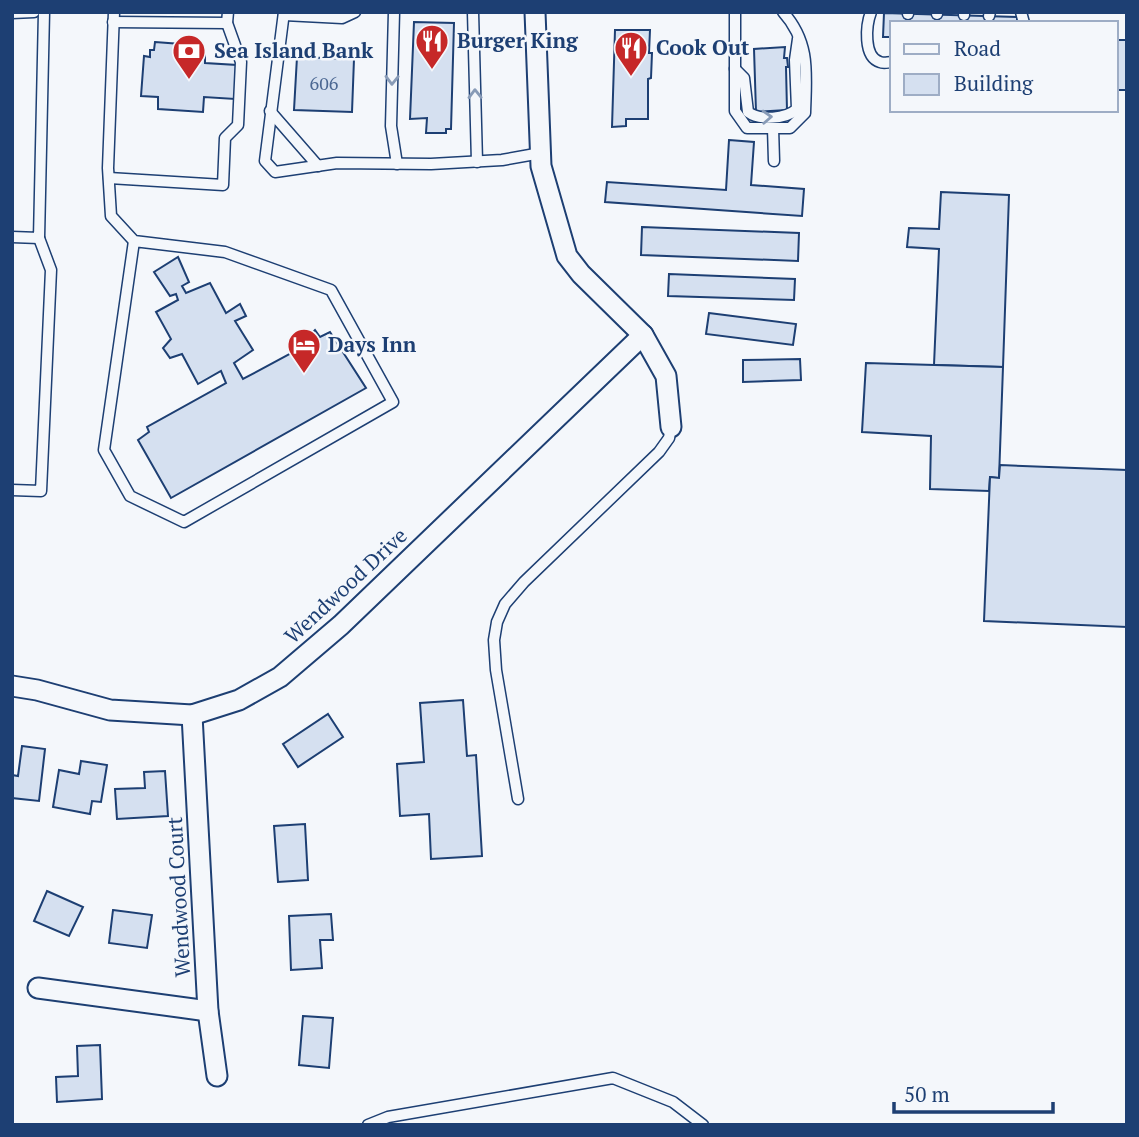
<svg xmlns="http://www.w3.org/2000/svg" width="1139" height="1137" viewBox="0 0 1139 1137" font-family="'PT Serif',serif">
<rect width="100%" height="100%" fill="#f4f7fb"/>
<!-- building -->
<g fill="#d5e0f0" stroke="#1d3f73" stroke-width="2">
<path d="M884,13L1017,17V23H892V37H883Z"/>
<path d="M414,22L454,23L451,129H446V133H426L427,118L410,119Z"/>
<path d="M615,30H650L649,53H652L651,78L648,79V119H626V126L612,127Z"/>
<rect x="1116" y="40" width="11" height="50"/>
<path d="M155,42L194,45L193,55H205V63L237,65L235,99L204,97L203,112L158,109V97L141,96L144,56L150,57V50H154Z"/>
<path d="M785,47L784,58H787L788,67H786L787,110L756,112L754,49Z"/>
<path d="M297,57L354,59L352,112L294,110Z"/>
<path d="M729,140L754,142L751,185L804,189L802,216L605,202L607,182L726,190Z"/>
<path d="M941,192L1009,195L1003,367L934,365L939,249L907,247L909,228L939,229Z"/>
<path d="M642,227L799,233L798,261L641,255Z"/>
<path d="M178,257L189,282L182,286L186,293L210,283L226,313L240,304L246,316L235,321L253,350L234,363L243,379L312,342L308,337L315,330L320,337L330,332L366,388L171,498L138,440L149,432L147,427L226,383L221,371L198,384L182,354L170,358L163,348L171,339L156,312L178,300L176,294L170,296L154,272Z"/>
<path d="M669,274L795,279L794,300L668,296Z"/>
<path d="M709,313L796,324L793,345L706,334Z"/>
<path d="M800,359L801,380L743,382V360Z"/>
<path d="M866,363L1003,367L999,478L990,477L989,491L930,489L931,436L862,432Z"/>
<path d="M1000,465L1127,470V627L984,621L990,477L999,478Z"/>
<path d="M463,700L467,756L476,755L482,856L431,859L429,814L400,816L397,764L424,762L420,703Z"/>
<path d="M328,714L343,737L298,767L283,744Z"/>
<path d="M22,746L45,749L39,801L12,798V775L18,776Z"/>
<path d="M81,761L107,765L101,802L92,801L90,814L53,807L59,770L79,774Z"/>
<path d="M165,771L168,816L117,819L115,789L145,788L144,772Z"/>
<path d="M305,824L308,880L278,882L274,826Z"/>
<path d="M47,891L83,907L69,936L34,921Z"/>
<path d="M113,910L152,915L147,948L109,943Z"/>
<path d="M331,914L333,940H320L322,968L291,970L289,916Z"/>
<path d="M303,1016L333,1018L329,1068L299,1065Z"/>
<path d="M100,1045L102,1099L57,1102L56,1077L78,1076L77,1046Z"/>
</g>
<g fill="none" stroke-linecap="round" stroke-linejoin="round">
<defs>
<g id="service">
<path d="M114,12L108,168L111,216L134,241L225,252L331,290L393,402L184,522L130,496L104,450L134,241"/>
<path d="M284,12L265,161L275,172L337,163L431,164L502,160L541,153"/>
<path d="M394,12L391,126L397,164"/>
<path d="M473,12L477,162"/>
<path d="M735,12V111L747,128H790L805,113C806,75 811,43 783,12"/>
<path d="M871,12C866,25 863,57 880,62C884,64 888,62 892,62"/>
<path d="M908,12V14"/>
<path d="M937,12V14"/>
<path d="M964,12V15"/>
<path d="M1021,12L1024,23"/>
<path d="M12,13L34,12"/>
<path d="M284,15L342,18L355,12"/>
<path d="M989,16L990,12"/>
<path d="M113,22L227,23"/>
<path d="M735,69L744,78L748,112C760,121 786,119 797,109L795,60L798,39"/>
<path d="M270,111L318,166"/>
<path d="M773,128L774,161"/>
<path d="M109,178L223,185L225,138L238,125L241,62L227,23L228,12"/>
<path d="M12,237L39,238L44,12"/>
<path d="M12,490L41,491L51,270L39,238"/>
<path d="M518,799L496,670L494,640L497,622L505,604L524,582L659,452L669,438L671,427"/>
<path d="M368,1125L388,1117L613,1078L673,1102L703,1125"/>
</g>
<g id="minor">
<path d="M535,12L541,166L567,256L581,274L643,335L666,376L671,427"/>
<path d="M12,686L37,690L110,710L192,715L239,700L280,677L341,625L643,335"/>
<path d="M192,715L208,1011L217,1076"/>
<path d="M38,988L208,1011"/>
</g>
</defs>
<!-- service casing -->
<use href="#service" stroke="#1d3f73" stroke-width="13"/>
<!-- minor casing -->
<use href="#minor" stroke="#1d3f73" stroke-width="23"/>
<!-- service -->
<use href="#service" stroke="#f4f7fb" stroke-width="10"/>
<!-- minor -->
<use href="#minor" stroke="#f4f7fb" stroke-width="19"/>
</g>
<!-- one-way arrows -->
<defs><path id="oneway-chevron" d="M-2-3.5L2.5 0L-2 3.5" fill="none" stroke-width="1.6" stroke-linecap="round" stroke-linejoin="round" transform="scale(1.75)"/></defs>
<g stroke="#889bb7">
<use href="#oneway-chevron" transform="translate(392 80) rotate(91)"/>
<use href="#oneway-chevron" transform="translate(475 94) rotate(-91)"/>
<use href="#oneway-chevron" transform="translate(767 117) rotate(-3)"/>
</g>
<!-- icons -->
<defs>
<symbol id="restaurant-pin" viewBox="-11 -11 22 30"><path d="M0 17L-7.5 6A9.5 9.5 0 1 1 7.5 6Z" fill="#c62828" stroke="#f4f7fb"/><path d="M-5-6h1v4h1v-4h1v4h1v-4h1v5L-1.5 .5V6h-2V.5L-5-1ZM5-6V6H3V1.5H1.5Q1.5-4 5-6Z" fill="#fff"/></symbol>
<symbol id="bank-pin" viewBox="-11 -11 22 30"><path d="M0 17L-7.5 6A9.5 9.5 0 1 1 7.5 6Z" fill="#c62828" stroke="#f4f7fb"/><path d="M-6-4H6V4H-6ZM0-2.3a2.3 2.3 0 1 0 0 4.6a2.3 2.3 0 1 0 0-4.6Z" fill="#fff"/></symbol>
<symbol id="hotel-pin" viewBox="-11 -11 22 30"><path d="M0 17L-7.5 6A9.5 9.5 0 1 1 7.5 6Z" fill="#c62828" stroke="#f4f7fb"/><path d="M-6-4.5h1.5V1H6V5H4.5V3h-9V5H-6ZM-4 0a1.8 1.8 0 1 1 3.6 0ZM.5 0V-2.5h3Q6-2.5 6 0Z" fill="#fff"/></symbol>
</defs>
<g fill-rule="evenodd">
<use href="#restaurant-pin" x="413" y="22" width="38" height="52"/>
<use href="#restaurant-pin" x="612" y="29" width="38" height="52"/>
<use href="#bank-pin" x="170" y="32" width="38" height="52"/>
<use href="#hotel-pin" x="285" y="326" width="38" height="52"/>
</g>
<g text-anchor="middle" stroke-width="5" stroke-linejoin="round" paint-order="stroke">
<!-- number labels -->
<g font-size="18" fill="#4b6792">
<text x="324" y="90">606</text>
</g>
<!-- poi labels -->
<g font-size="21" font-weight="bold" fill="#1d3f73" stroke="#f4f7fb" text-anchor="start">
<text x="457" y="48">Burger King</text>
<text x="656" y="55">Cook Out</text>
<text x="214" y="58">Sea Island Bank</text>
<text x="328" y="352">Days Inn</text>
</g>
<!-- street labels -->
<g font-size="21" fill="#1d3f73" stroke="#f4f7fb">
<text transform="translate(346 586) rotate(-43)" y="7">Wendwood Drive</text>
<text transform="translate(179 897) rotate(-93)" y="7">Wendwood Court</text>
</g>
</g>
<!-- border -->
<rect width="1139" height="1137" fill="none" stroke="#1d3f73" stroke-width="28"/>
<!-- legend -->
<rect x="890" y="21" width="228" height="91" fill="#f4f7fb" stroke="#9eadc5" stroke-width="2"/>
<rect x="904" y="44" width="35" height="10" fill="#f4f7fb" stroke="#9eadc5" stroke-width="2"/>
<text x="954" y="56" font-size="21" fill="#1d3f73">Road</text>
<rect x="904" y="74" width="35" height="21" fill="#d5e0f0" stroke="#9eadc5" stroke-width="2"/>
<text x="954" y="91" font-size="21" fill="#1d3f73">Building</text>
<!-- scale -->
<path d="M894 1102v10h159v-10" fill="none" stroke="#1d3f73" stroke-width="3.5"/>
<text x="904" y="1102" font-size="21" fill="#1d3f73" stroke="#f4f7fb" stroke-width="5" paint-order="stroke">50 m</text>
</svg>
